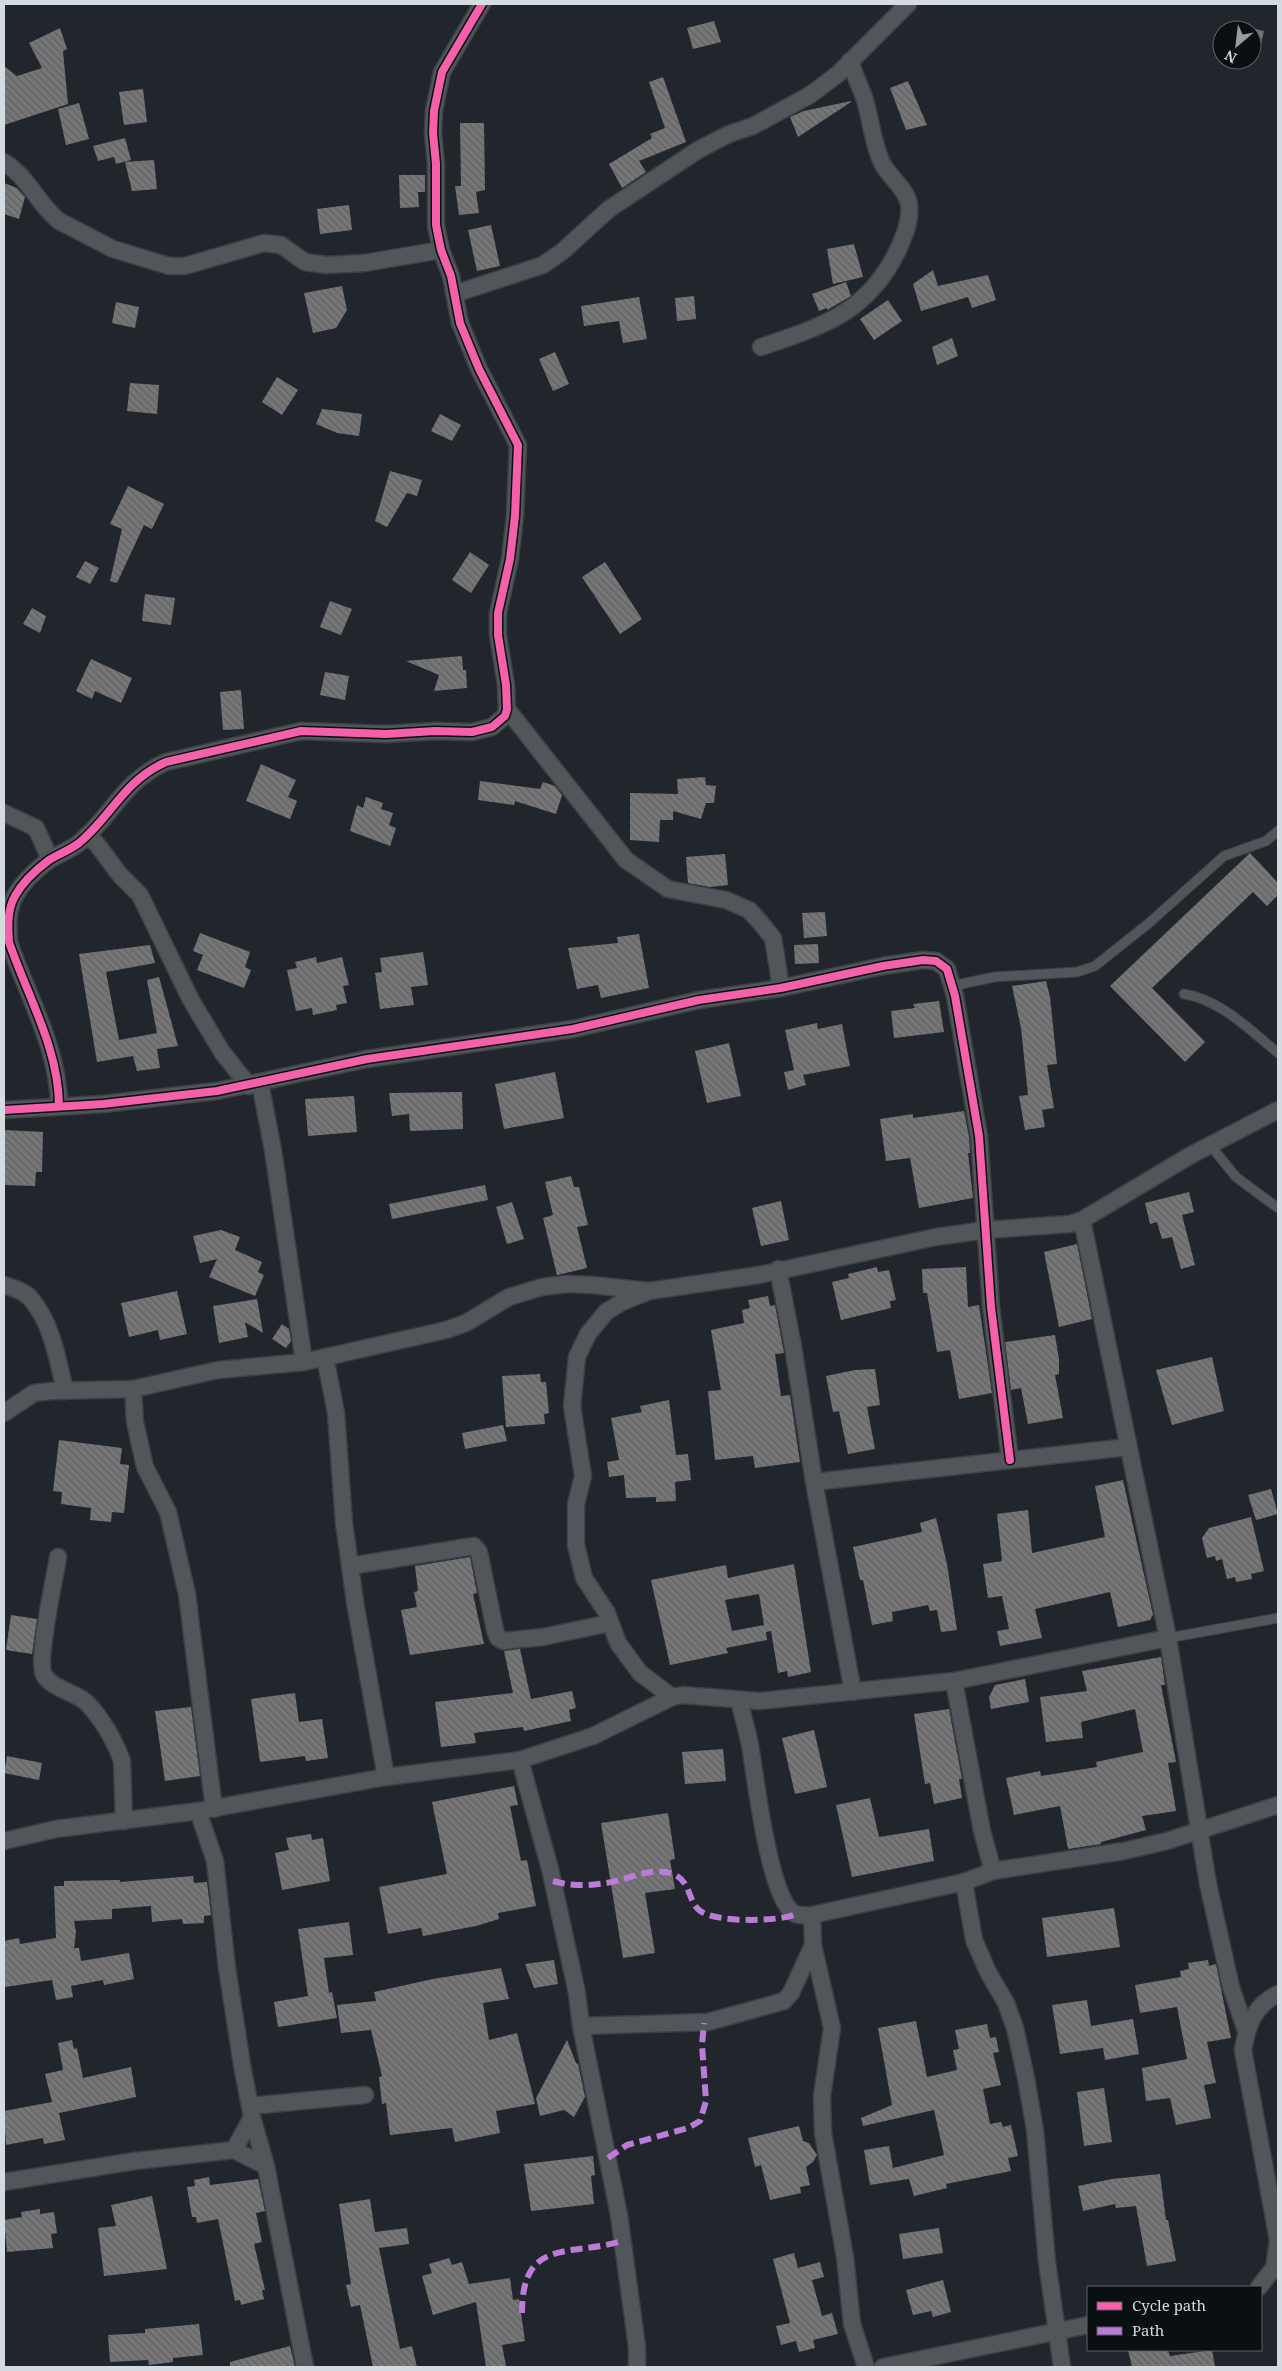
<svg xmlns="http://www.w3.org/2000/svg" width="1282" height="2371" viewBox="0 0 1282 2371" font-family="'Noto Serif',serif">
<defs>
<pattern id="building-back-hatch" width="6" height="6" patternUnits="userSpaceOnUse" patternTransform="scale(1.25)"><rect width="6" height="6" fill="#777677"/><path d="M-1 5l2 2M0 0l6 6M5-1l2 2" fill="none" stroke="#616163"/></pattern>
</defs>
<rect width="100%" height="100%" fill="#20262b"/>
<!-- building -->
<g fill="url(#building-back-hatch)" fill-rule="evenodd">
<path d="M714,21L721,42L693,49L687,28Z"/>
<path d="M1243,26L1264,31L1260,48L1252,46V30H1242Z"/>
<path d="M60,28L67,49L63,51L68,104L4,125V66L17,76L42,68L29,43Z"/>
<path d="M663,77L686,142L639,161L646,172L622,188L609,164L652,138L650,134L665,128L649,82Z"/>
<path d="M908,81L927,125L906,130L890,88Z"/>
<path d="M143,89L147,122L124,125L119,92Z"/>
<path d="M851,101V102L798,137L790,117L804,111Z"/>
<path d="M79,103L89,139L66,145L58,109Z"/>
<path d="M460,123H484L485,190L476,192L479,213L459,215L455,186H461Z"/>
<path d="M125,138L131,160L116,164L114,157L98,161L93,146Z"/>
<path d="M154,160L157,189L132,191L125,162Z"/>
<path d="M399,175H425V192H418L419,207L400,208Z"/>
<path d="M4,183L17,188L25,197L19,219L4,214Z"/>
<path d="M349,205L352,230L320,234L317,209Z"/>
<path d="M491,225L500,266L477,271L468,230Z"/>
<path d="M854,244L863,277L833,284L827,249Z"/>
<path d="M933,270L938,286L988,275L996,300L972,308L968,297L921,311L913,284Z"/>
<path d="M846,282L851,296L827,310V308L819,311L812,294Z"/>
<path d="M342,286L347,310L336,328L313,333L304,293Z"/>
<path d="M694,296L696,319L677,321L675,298Z"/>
<path d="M639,297L647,339L623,343L619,321L584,326L581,306Z"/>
<path d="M888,300L902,321L874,340L860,319Z"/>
<path d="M116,302L139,307L135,328L112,323Z"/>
<path d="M952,338L958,356L937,365L932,347Z"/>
<path d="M555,352L569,384L553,391L539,359Z"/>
<path d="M277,377L298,390L282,415L262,402Z"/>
<path d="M130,383L159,385L157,414L127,411Z"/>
<path d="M322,409L362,414L359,436L337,433L316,424Z"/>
<path d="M440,414L461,425L452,441L431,431Z"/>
<path d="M390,471L422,480L417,496L407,493L387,527L375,521Z"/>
<path d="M128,486L164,504L152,529L144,525L117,583L110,581L122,529L110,524Z"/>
<path d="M470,552L489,565L471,593L452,580Z"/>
<path d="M85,561L99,568L90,584L76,577Z"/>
<path d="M605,562L642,619L620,634L582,577Z"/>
<path d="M145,594L175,598L171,625L142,621Z"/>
<path d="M330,601L352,609L341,635L320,627Z"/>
<path d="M32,608L46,616L40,633L23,624Z"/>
<path d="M462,656L463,670H466L467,688L434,691L439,675L406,661Z"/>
<path d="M91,659L132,678L121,703L95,691L92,699L76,691Z"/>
<path d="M325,672L349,676L345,700L320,695Z"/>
<path d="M241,690L244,729L223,730L220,692Z"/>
<path d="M261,764L296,780L288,797L297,801L290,819L246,801Z"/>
<path d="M705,777L706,785L716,786L714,803H706L701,819L673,811V820H660L659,842L630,840V793L678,794L677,779Z"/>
<path d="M480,781L540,789L543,782L555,786L562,795L556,814L515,801L514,805L478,800Z"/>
<path d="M366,797L383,803L381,809L393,813L389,825L396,828L390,846L350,831L357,805L363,808Z"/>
<path d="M1250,853L1278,883V895L1267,906L1253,892L1152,988L1205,1042L1185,1062L1110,986Z"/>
<path d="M725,854L728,885L710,887L688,883L686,857Z"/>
<path d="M825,912L827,936L804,938L802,913Z"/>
<path d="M200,933L250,952L245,967L251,970L244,988L197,970L203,955L193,951Z"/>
<path d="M639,934L649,988L601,998L598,985L577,989L568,948L618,943L617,937Z"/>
<path d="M818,944L819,963L795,964L794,945Z"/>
<path d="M150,945L155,963L106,972L119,1040L157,1033L147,980L159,977L178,1046L157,1049L160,1068L137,1071L133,1056L97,1062L79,954Z"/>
<path d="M423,952L428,985L411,987L414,1005L380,1009L375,973L382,972L380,958Z"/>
<path d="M316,957L317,963L342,957L349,985L343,986L347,1003L336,1005L337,1010L313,1015L312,1008L296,1011L287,970L297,968L295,962Z"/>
<path d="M1046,981L1050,997L1057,1064L1047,1065L1054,1108L1042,1110L1045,1127L1025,1130L1019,1096L1028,1095L1021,1028L1012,986Z"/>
<path d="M939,1001L944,1032L894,1038L891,1011L915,1008L913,1004Z"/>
<path d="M817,1023L818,1029L842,1024L850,1066L803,1075L806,1085L788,1090L784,1072L794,1070L785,1030Z"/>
<path d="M729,1043L741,1096L707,1103L695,1051Z"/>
<path d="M555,1072L564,1118L504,1129L495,1084Z"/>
<path d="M462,1092L463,1129L410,1131L409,1114L392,1116L389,1093Z"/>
<path d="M354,1096L357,1132L308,1136L305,1099Z"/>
<path d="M964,1111L969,1137L970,1153H968L973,1198L919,1208L910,1158L886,1161L880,1119L913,1114V1118Z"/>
<path d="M5,1130L43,1132L42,1172H36L35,1186L4,1185Z"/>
<path d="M571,1176L574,1187H579L588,1225L577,1227L587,1268L557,1275L543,1218L553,1215L545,1182Z"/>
<path d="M485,1185L488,1200L392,1219L389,1204Z"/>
<path d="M1189,1192L1194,1212L1182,1215L1195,1265L1181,1269L1172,1237L1162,1239L1157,1222L1150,1224L1145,1203Z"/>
<path d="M781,1201L789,1240L761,1246L752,1208Z"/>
<path d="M512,1202L524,1239L507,1244L496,1207Z"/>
<path d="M221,1230L240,1237L235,1250L262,1262L258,1272L264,1275L255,1296L209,1277L217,1259L200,1263L193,1236Z"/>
<path d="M1077,1244L1092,1319L1059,1327L1044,1252Z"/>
<path d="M877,1267L878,1272L889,1270L896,1300L890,1301L891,1308L841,1320L832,1282L849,1278L848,1274Z"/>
<path d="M966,1267L968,1307L979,1305L992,1393L959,1399L950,1350L937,1352L927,1293H923L922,1269Z"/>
<path d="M177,1291L187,1334L160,1340L158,1330L129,1337L121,1303Z"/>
<path d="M768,1296L770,1306L775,1305L784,1353L775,1354L781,1396L790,1395L800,1462L755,1468L753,1456L715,1460L708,1391L721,1390L711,1330L744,1323L742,1310L750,1308L748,1300Z"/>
<path d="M257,1299L263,1333L245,1322L248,1337L219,1343L213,1306Z"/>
<path d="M282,1324L289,1329L291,1341L286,1348L272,1339Z"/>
<path d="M1055,1335L1059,1359V1374L1055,1375L1063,1418L1028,1424L1021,1388L1011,1390L1005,1342Z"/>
<path d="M1212,1357L1224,1411L1172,1425L1156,1370Z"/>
<path d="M875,1369L880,1405L867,1407L875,1449L848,1454L839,1411L833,1412L826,1376L855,1370Z"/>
<path d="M540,1374L541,1382H546L549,1413L544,1414L545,1424L506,1427L502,1376Z"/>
<path d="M669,1400L676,1455L688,1454L691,1480L675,1482L676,1501L656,1502V1497L626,1498L624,1475L609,1477L607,1462L619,1460L611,1418L642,1412L640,1406Z"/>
<path d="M503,1425L507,1441L465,1449L462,1433Z"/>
<path d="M59,1440L122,1448L120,1464L129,1465L124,1513L112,1512L111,1522L90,1520L91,1508L61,1504L62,1492L53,1491Z"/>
<path d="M1123,1480L1153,1615L1150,1620L1118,1627L1110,1592L1035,1609L1042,1638L1000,1646L997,1631L1009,1629L1002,1596L988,1598L983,1564L1002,1561L997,1514L1028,1510L1032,1553L1105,1537L1095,1486Z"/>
<path d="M1271,1489L1278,1514L1256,1520L1248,1495Z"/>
<path d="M1251,1517L1264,1571L1251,1574L1252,1579L1236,1582L1235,1577L1227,1579L1222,1559L1216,1561L1215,1556L1207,1558L1202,1538L1209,1528Z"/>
<path d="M936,1518L947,1564L957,1630L941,1632L937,1610L930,1611L928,1605L892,1612L893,1621L872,1625L863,1580H860L853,1547L922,1532L920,1523Z"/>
<path d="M470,1557L477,1593L473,1594L484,1644L410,1655L401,1610L417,1607L414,1592L418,1591L415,1566Z"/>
<path d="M794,1564L811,1672L788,1677L787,1671L778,1673L771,1631L766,1632L767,1640L726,1648L728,1653L670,1665L651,1580L726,1565L728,1578ZM759,1594L764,1625L732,1631L725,1600Z"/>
<path d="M11,1615L37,1619L32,1654L6,1650Z"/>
<path d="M520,1649L531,1699L572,1691L576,1708L569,1710L571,1721L524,1731L523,1727L474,1733L476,1743L441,1747L435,1702L513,1693L504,1651Z"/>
<path d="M1161,1657L1165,1685H1161L1176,1762L1168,1763L1176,1811L1142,1816L1146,1830L1101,1842V1844L1068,1849L1060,1806L1014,1815L1006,1778L1040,1771L1041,1776L1097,1767L1096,1762L1143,1752L1135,1709L1081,1722L1083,1738L1046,1742L1040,1697L1087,1691L1082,1671Z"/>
<path d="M1025,1679L1029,1702L991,1709L989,1697L995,1685Z"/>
<path d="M295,1693L299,1722L322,1719L328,1758L306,1761L305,1756L260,1762L251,1699Z"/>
<path d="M191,1707L200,1776L165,1781L155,1711Z"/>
<path d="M949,1709L962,1779H959L962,1798L934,1804L930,1783L925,1784L914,1714Z"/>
<path d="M814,1730L827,1787L795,1794L782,1738Z"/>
<path d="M723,1749L726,1781L685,1784L682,1752Z"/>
<path d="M7,1756L42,1763L39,1780L4,1773Z"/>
<path d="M514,1786L518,1805L510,1806L521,1861L527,1860L536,1906L498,1913L499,1919L476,1926L423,1936L421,1928L388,1934L379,1887L447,1874L432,1802Z"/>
<path d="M870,1798L879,1837L929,1829L934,1861L852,1877L836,1805Z"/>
<path d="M668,1813L675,1859L670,1860L675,1889L645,1893L655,1953L623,1958L601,1823Z"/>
<path d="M311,1834L312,1840L323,1838L330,1881L282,1890L275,1853L289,1850L286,1838Z"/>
<path d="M193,1876L194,1883L207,1882L211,1915L204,1916V1923L183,1924L182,1919L152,1922L151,1906L112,1909V1919L74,1921L76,1932L74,1948H79L81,1961L129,1953L134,1979L104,1985L103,1980L71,1986L73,1997L56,2000L52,1980L5,1987L4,1941L19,1938L20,1944L56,1938L54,1886H64V1881L120,1880V1882Z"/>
<path d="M1114,1908L1120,1947L1047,1957L1042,1918Z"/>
<path d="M349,1922L353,1955L324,1958L329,1993L332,1992L337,2018L278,2027L274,2002L308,1996L298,1929Z"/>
<path d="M554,1960L558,1984L534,1988L525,1964Z"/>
<path d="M1208,1960L1209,1966L1216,1964L1231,2038L1207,2042L1216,2083L1204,2085L1211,2118L1176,2125L1170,2098L1146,2101L1142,2068L1187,2059L1177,2007L1140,2013L1135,1985L1181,1977L1180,1971L1189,1969L1188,1963Z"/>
<path d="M501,1968L509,1999L483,2003L489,2040L517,2033L535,2104L496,2111L500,2133L455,2142L452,2128L390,2135L386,2103L382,2104L379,2077L382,2076L371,2030L341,2033L337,2005L376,2001L374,1992L433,1979Z"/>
<path d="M1087,2000L1091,2026L1133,2019L1139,2054L1105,2060L1103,2048L1060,2054L1052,2005Z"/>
<path d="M916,2021L927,2077L957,2070L953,2050L959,2049L955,2030L987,2024L990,2038L996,2037L999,2052L993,2053L1001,2085L983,2089L990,2124L1001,2122L1003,2127L1011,2125L1018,2156L1008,2158L1011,2171L946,2184L947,2188L914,2196L909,2179L870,2185L864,2150L889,2146L893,2168L944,2155L934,2110L863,2126L861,2118L892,2105L878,2028Z"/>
<path d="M72,2040L74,2049L77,2048L83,2078L131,2067L136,2097L59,2113L65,2140L44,2144L43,2138L6,2145L4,2111L52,2102L45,2074L63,2070L58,2043Z"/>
<path d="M567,2040L576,2063L578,2064L585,2097L574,2117L564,2110L540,2116L536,2098Z"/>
<path d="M1104,2088L1112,2142L1084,2146L1077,2092Z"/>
<path d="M799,2126L803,2141L809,2143L817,2155L813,2162L806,2167L810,2185L800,2187L801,2193L770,2200L761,2165L755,2167L748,2138Z"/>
<path d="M593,2156L595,2175L591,2176L594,2204L531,2211L524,2164Z"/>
<path d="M1160,2174L1166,2220H1168L1176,2261L1147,2266L1136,2206L1116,2208L1115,2204L1083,2211L1078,2186L1112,2179Z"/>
<path d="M209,2177L210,2185L258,2179L265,2211L256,2213L262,2242L254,2244L265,2290H262L264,2299L241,2305L240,2300L235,2301L218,2219L197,2223L196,2217H192L187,2187L195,2186L194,2180Z"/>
<path d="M152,2196L167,2269L104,2276L98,2228L116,2226L111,2205Z"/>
<path d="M370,2199L375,2232L407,2228L409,2244L379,2248L400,2349L412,2346L417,2367H373L360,2305L351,2307L346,2285L351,2284L339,2204Z"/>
<path d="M40,2209V2214L54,2212L57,2233L51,2234L53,2248L7,2252L4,2220L22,2217L21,2212Z"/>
<path d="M939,2228L943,2253L903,2259L899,2234Z"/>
<path d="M794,2253L798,2268L820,2262L824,2277L812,2280L822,2316L832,2313L838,2334L813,2340L815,2348L799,2352L796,2341L781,2345L776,2326L790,2323L773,2259Z"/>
<path d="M449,2258L452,2265L462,2262L469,2284L510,2278L513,2300L519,2299L525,2341L502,2345L506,2366L486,2367L476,2302L433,2315L422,2276L432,2273L429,2264Z"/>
<path d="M943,2280L951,2312L933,2317L931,2311L913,2315L906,2290Z"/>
<path d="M199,2324L203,2355L173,2358V2362L149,2365L148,2360L110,2362L108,2335L145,2333V2329Z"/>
<path d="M290,2346L295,2367H230V2362Z"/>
<path d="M1128,2350H1168L1170,2356L1212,2350L1215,2367H1132Z"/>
</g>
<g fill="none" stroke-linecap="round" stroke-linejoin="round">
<defs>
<g id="lane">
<path d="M952,986L994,977L1077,972L1095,966L1149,923L1224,856L1266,841L1278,831"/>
<path d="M1184,994C1221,1000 1250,1030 1278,1053"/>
<path d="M1210,1145L1236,1177L1278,1208"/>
<path d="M1168,1638L1278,1618"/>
</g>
<g id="street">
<path d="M4,162C29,178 37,203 59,221L113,249L169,266H185L264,243L281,245L305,262L326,265L364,263L441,250"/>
<path d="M454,294L543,265L563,251L609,209L698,150L729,134L753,126L810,95L838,74L908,4"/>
<path d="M761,347C822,326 866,314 897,252C904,237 911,221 909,204C906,188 889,177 882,163C872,142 871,118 864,97C859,85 854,73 850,61"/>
<path d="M507,709L626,860L668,889L726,900L749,910L760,922L773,938L781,988"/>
<path d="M4,813L36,828L50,859"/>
<path d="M86,836L96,843L120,875L140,895L191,1000L222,1052L249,1086"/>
<path d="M260,1083L273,1150L304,1362"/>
<path d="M59,1106C59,1049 27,995 9,942C8,927 7,910 15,896C22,883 37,869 49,860C59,854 70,850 79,843C112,816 123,781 166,762L301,731L386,734L435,731L472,732L492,727L505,716L507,709L506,685L498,635V613L510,559L515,516L518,445L479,369L460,323L451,276L441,250L436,225V164L433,133L434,111L442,72L482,4"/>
<path d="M4,1110L103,1104L217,1091L367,1059L573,1029L699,1000L781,988L883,966L923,960L936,961L947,969L955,996L979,1136L991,1307L1010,1460"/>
<path d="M1082,1220L1168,1638L1208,1884L1231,1987L1246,2031"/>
<path d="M778,1269L793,1346L814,1482L853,1692"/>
<path d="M4,1285C13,1288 25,1291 31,1299C52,1323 58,1361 65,1391"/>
<path d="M647,1292L622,1302L606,1312L588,1334L577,1357L572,1406L583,1476L576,1504V1545L584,1578L607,1613L618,1643L640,1673L672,1697"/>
<path d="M325,1357L336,1413L344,1523L355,1602L386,1777"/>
<path d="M133,1389L135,1422L145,1467L168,1512L187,1594L214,1809"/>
<path d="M4,1413L34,1393L51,1391L133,1389L218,1370L304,1362L446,1330L466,1323L509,1297L542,1287L567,1284L592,1285L649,1291L759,1275L936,1237L985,1230L1070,1224L1082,1220L1191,1155L1278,1110"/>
<path d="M814,1482L1128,1447"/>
<path d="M58,1557C55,1578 36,1660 44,1675C52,1689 75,1692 86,1702C101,1717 115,1741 122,1761L124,1821"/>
<path d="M350,1566L474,1546L479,1552L495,1630L498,1638L503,1641L543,1637L610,1623"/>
<path d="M954,1681L982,1831L993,1871"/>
<path d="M739,1701C743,1716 747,1730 750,1745C756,1780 768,1888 791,1911C797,1917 805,1915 812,1915L964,1882L993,1871L1124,1851L1167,1841L1278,1805"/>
<path d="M520,1760L550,1869L577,1993L581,2026L619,2215L637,2347V2367"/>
<path d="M198,1811L215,1861L227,1968L242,2065L252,2117L266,2166L305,2367"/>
<path d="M4,1841L56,1829L198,1811L386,1777L520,1760L593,1736L672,1697L683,1695L759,1701L954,1681L1168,1638"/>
<path d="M964,1882L974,1940L988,1972L1006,2003L1015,2028L1026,2078L1035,2130L1047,2262L1062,2367"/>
<path d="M812,1915L813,1945L832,2028L822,2096L823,2133L845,2257L852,2324L866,2367"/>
<path d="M1278,1994C1255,2005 1247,2025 1243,2050L1278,2240"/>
<path d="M581,2026L708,2022L784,2001L791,1993L813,1945"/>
<path d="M250,2106L365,2095"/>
<path d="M234,2150L266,2166"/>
<path d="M4,2182L135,2161L234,2150L252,2117"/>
<path d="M1259,2287L1274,2268L1278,2241"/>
<path d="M883,2367L1088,2325"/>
</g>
</defs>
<!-- lane casing -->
<use href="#lane" stroke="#3b4044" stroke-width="11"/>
<!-- street casing -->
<use href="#street" stroke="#3b4044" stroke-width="19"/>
<!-- lane -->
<use href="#lane" stroke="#52565a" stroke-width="9"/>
<!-- street -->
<use href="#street" stroke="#52565a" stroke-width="16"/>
<!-- quiet -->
<g stroke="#bd7bd9" stroke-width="6" stroke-dasharray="12 6" stroke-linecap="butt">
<path d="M553,1881C570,1886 588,1886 606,1883C627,1880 652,1866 673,1874C691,1881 687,1899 699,1910C713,1923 780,1922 796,1914"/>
<path d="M608,2158L627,2145L688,2128L700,2121L706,2101L702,2045L704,2023"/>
<path d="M522,2313C522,2237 569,2257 622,2241"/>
</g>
<defs>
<g id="cycleway">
<path d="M59,1106C59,1049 27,995 9,942C8,927 7,910 15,896C22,883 37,869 49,860C59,854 70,850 79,843C112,816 123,781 166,762L301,731L386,734L435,731L472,732L492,727L505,716L507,709L506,685L498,635V613L510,559L515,516L518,445L479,369L460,323L451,276L441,250L436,225V164L433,133L434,111L442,72L482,4"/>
<path d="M4,1110L103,1104L217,1091L367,1059L573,1029L699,1000L781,988L883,966L923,960L936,961L947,969L955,996L979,1136L991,1307L1010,1460"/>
</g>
</defs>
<!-- cycleway casing -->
<use href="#cycleway" stroke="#0a0f12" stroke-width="11"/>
<!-- cycleway -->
<use href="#cycleway" stroke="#f560ab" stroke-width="8"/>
</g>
<!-- border -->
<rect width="1282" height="2371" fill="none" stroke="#d5dce1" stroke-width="10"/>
<!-- legend -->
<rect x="1087" y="2286" width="175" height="65" fill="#0a0f12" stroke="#5b6165"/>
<rect x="1097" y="2302" width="25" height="8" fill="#f560ab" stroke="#5b6165"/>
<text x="1132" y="2311" font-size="15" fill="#d5dce1">Cycle path</text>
<rect x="1097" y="2327" width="25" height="8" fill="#bd7bd9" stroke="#5b6165"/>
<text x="1132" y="2336" font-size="15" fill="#d5dce1">Path</text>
<!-- north arrow -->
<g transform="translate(1237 45) rotate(208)"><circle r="24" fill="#0a0f12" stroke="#5b6165"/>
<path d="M0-4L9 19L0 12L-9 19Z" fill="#969ca1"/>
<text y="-8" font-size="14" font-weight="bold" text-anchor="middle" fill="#d5dce1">N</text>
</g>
</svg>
